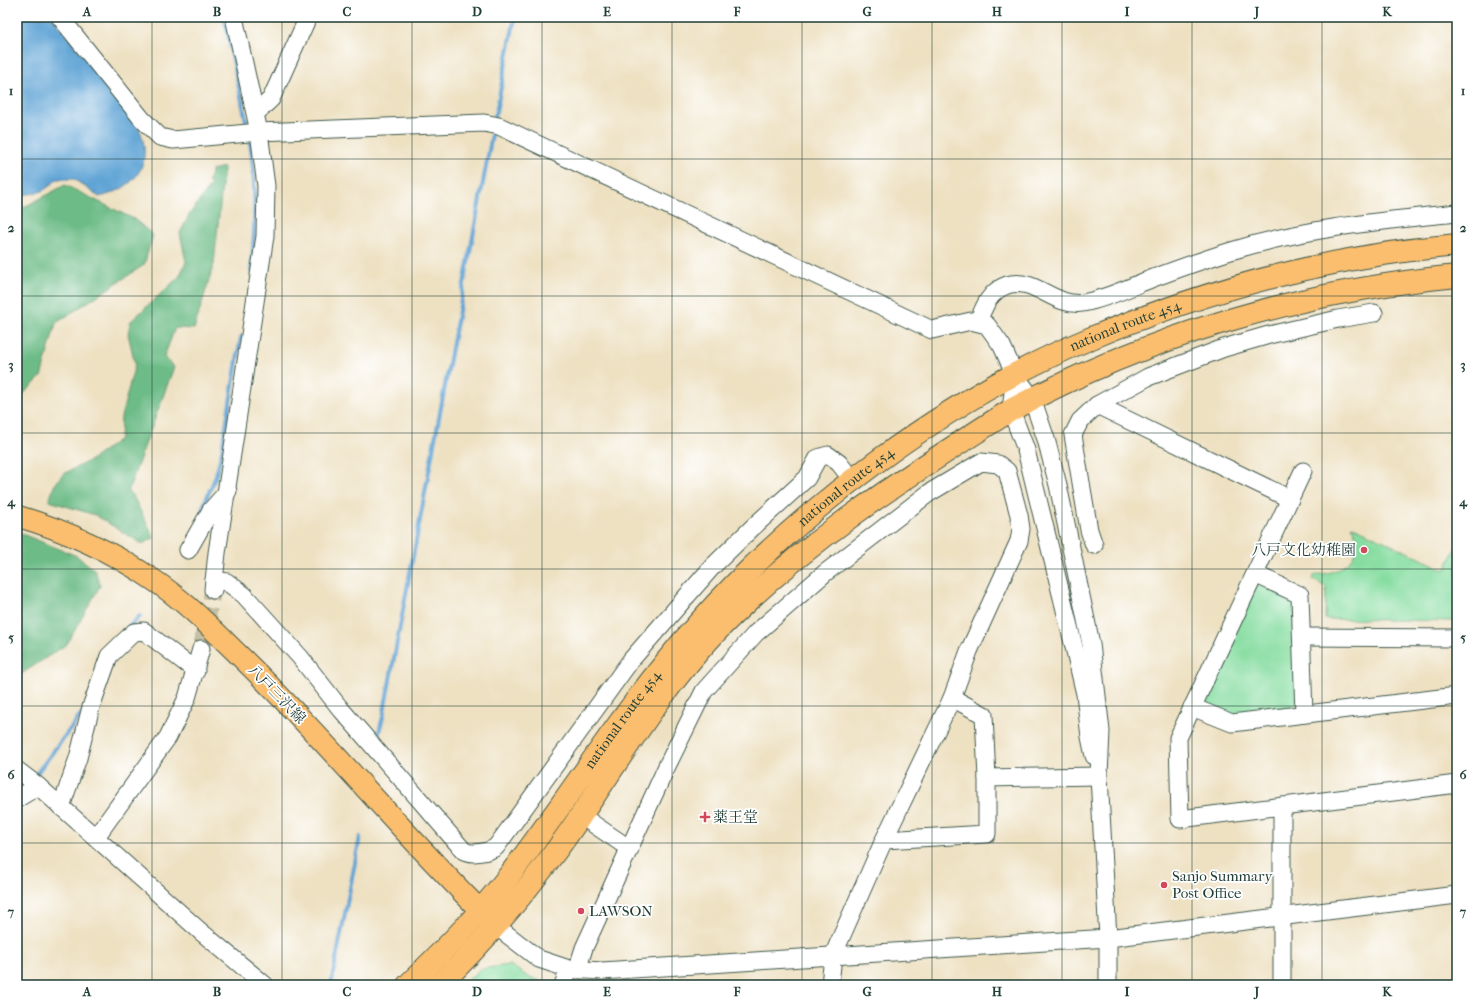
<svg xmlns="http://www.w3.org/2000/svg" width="1474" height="1002" viewBox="0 0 1474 1002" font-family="'IM FELL French Canon','Noto Serif JP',serif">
<rect width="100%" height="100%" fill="#fff"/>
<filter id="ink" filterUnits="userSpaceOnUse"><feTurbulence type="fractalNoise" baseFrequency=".025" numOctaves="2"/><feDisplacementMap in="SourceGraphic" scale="8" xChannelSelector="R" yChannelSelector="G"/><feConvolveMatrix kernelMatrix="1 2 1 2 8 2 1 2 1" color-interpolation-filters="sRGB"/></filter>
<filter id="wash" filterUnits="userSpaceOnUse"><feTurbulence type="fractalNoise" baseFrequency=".012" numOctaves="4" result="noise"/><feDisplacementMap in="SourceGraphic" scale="16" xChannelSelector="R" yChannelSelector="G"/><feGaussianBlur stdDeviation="0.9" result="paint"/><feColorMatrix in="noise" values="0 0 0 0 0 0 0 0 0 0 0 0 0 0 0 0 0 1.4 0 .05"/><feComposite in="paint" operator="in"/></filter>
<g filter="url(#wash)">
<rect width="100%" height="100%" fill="#eee1c2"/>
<!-- green -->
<g fill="#87dda1" stroke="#538d6a">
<path d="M1352,526L1445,570L1457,546V621L1325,619L1326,587L1312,579L1315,574C1332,576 1356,563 1357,544C1357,537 1354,531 1352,526Z"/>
<path d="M1257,583L1294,600L1297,704L1292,710L1234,717L1206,706L1202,700Z"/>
<path d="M510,965L525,975L549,985H463L480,969Z"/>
</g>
<!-- forest -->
<g fill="#6dbc87" stroke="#467c5e">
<path d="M224,167L214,264L194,329L175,328L164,357L174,367L128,491L133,496L154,538L142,544L95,515L49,501L54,486L63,474L91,460L120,439L121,417L135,364L128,334L130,322L179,277L186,262L180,233L189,215L211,185L208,182L212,170Z"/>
<path d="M65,185L134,219L153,235L144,265L56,323L41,377L17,400V211Z"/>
<path d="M17,532L77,556L95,570L100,586L67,644L17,677Z"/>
</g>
<!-- water -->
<path fill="#61a4d5" stroke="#407084" d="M17,17H52C75,44 96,73 118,101C125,111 137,122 141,133C153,167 132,190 99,197L74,179H57C47,189 41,194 26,194L17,201Z"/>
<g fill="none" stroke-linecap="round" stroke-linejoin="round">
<!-- stream -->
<g stroke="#61a4d5" stroke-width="4">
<path d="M224,17L248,130"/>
<path d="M494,122L515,17"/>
<path d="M249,136C257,182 256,225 251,271"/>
<path d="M202,509L215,478L221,456L241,337"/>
<path d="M129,627L140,616"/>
<path d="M378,735L383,717L493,129"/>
<path d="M34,777L83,712"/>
<path d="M331,985L360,837"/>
</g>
</g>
</g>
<g filter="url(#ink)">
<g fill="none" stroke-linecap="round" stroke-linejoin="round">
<!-- minor-tunnel -->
<path stroke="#c5c0a6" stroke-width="17" stroke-dasharray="17 8" stroke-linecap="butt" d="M201,649L213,590"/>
<defs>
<g id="minor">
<path d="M60,17L142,119L160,137L173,140L259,132L484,123L499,126L932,330L971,321L987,325L1002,346L1015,375L1032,398L1046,439L1058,485L1091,644L1101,731L1099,776L1108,938V985"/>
<path d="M256,113L271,99L308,17"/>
<path d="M978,322C984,306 990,291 1007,285C1034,276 1055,308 1083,303C1104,299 1124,290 1143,282C1172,271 1202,260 1231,251C1305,228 1381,221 1457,213"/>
<path d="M1015,375L1011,410L1026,450L1074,647L1085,694L1090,737L1094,756"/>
<path d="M1097,405L1290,499"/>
<path d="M1303,471L1178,738L1180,819L1457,784"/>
<path d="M1094,545L1089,530L1073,435L1080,421L1097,405L1148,377L1224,348L1269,335L1338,319L1374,313"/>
<path d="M188,550L211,510L228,491"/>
<path d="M1255,574L1300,595L1304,714"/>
<path d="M214,580L227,582L244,595L300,657L339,707L464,851C472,855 489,852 496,847L631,660L713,566L752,528L807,478L818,458L828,455L839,463L853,481"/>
<path d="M213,590L217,553L265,236L266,186L259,132L234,17"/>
<path d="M1302,637L1457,638"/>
<path d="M1192,707L1232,723L1457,696"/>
<path d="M17,770L38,786L200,931L265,985"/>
<path d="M987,778L1099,776"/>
<path d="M17,799L38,786"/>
<path d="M61,807L78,758L91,707L109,656L134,632L144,631L196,671"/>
<path d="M580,815L630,849"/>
<path d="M96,837L168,737L187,698L201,649"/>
<path d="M884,840L987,834V778L984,715L952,698"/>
<path d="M496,926L539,959L569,969L602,971L1108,938L1457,895"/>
<path d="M577,970L584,948L667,766L704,691L756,633L825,573L929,493L981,462L998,464L1007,471L1019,515L1021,529L1019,541L969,651L952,698L884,840L839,942L833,956L830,985"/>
<path d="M563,985L569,969"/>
<path d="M1282,985V806"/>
</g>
<path id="major" d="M17,516C64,530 111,551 152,579C187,602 215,632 245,661C331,745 406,838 492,922"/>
<g id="highway">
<path id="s1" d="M408,985C443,951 478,916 508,877C572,794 627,704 697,625C797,511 947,398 1089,339C1206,290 1331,256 1457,245"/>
<path d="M439,985C483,943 522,897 558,848C610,777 652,700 713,635C798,545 907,476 1011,410C1149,335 1302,291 1457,276"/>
</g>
</defs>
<!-- minor casing -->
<use href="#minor" stroke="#3e5649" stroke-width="19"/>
<!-- major casing -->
<use href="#major" stroke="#3e5649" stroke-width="23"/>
<!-- highway casing -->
<use href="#highway" stroke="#3e5649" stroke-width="24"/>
<!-- minor -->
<use href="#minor" stroke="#fff" stroke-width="17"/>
<!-- major -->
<use href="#major" stroke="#fabe6e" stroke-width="21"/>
<!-- highway -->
<use href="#highway" stroke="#fabe6e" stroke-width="22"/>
</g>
</g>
<!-- grid -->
<path fill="none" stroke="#1f3d34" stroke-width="1" stroke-opacity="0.55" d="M152,17V985M282,17V985M412,17V985M542,17V985M672,17V985M802,17V985M932,17V985M1062,17V985M1192,17V985M1322,17V985M17,159H1457M17,296H1457M17,433H1457M17,569H1457M17,706H1457M17,843H1457"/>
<!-- markers -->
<g fill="#d1495b" stroke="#fff" stroke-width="1.5">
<circle cx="1364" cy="550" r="4"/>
<path d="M703 811h4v4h4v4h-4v4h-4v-4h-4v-4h4z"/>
<circle cx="1164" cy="885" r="4"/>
<circle cx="581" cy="911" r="4"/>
</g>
<g text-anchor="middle" stroke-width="3.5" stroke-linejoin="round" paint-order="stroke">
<!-- street labels -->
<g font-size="15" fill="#1f3d34" stroke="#fff">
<text dy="5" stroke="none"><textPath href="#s1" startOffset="990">national route 454</textPath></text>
<text dy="5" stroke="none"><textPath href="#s1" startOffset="666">national route 454</textPath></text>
<text transform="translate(277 694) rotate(46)" y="5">八戸三沢線</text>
<text dy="5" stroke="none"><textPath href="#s1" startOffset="342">national route 454</textPath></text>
</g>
<!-- poi labels -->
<g font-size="15" fill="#1f3d34" stroke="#fff" text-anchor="start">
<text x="1356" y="555" text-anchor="end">八戸文化幼稚園</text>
<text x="713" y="822">薬王堂</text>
<text x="1172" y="881">Sanjo Summary<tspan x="1172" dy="17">Post Office</tspan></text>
<text x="589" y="916">LAWSON</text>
</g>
</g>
<!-- margin -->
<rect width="1474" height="1002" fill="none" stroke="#fff" stroke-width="44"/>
<rect x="22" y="22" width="1430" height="958" fill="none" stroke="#1f3d34" stroke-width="1.5"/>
<g font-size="13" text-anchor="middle" font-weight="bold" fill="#1f3d34">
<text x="87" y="16">A</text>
<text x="217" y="16">B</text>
<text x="347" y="16">C</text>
<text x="477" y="16">D</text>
<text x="607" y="16">E</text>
<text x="737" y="16">F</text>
<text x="867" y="16">G</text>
<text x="997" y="16">H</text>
<text x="1127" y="16">I</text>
<text x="1257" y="16">J</text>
<text x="1387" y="16">K</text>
<text x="11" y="95">1</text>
<text x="1463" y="95">1</text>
<text x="11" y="232">2</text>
<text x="1463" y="232">2</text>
<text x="11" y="369">3</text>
<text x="1463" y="369">3</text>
<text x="11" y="506">4</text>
<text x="1463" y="506">4</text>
<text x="11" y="642">5</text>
<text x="1463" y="642">5</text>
<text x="11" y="779">6</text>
<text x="1463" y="779">6</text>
<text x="11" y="916">7</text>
<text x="1463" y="916">7</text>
<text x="87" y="996">A</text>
<text x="217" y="996">B</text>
<text x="347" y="996">C</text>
<text x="477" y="996">D</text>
<text x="607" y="996">E</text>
<text x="737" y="996">F</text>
<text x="867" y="996">G</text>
<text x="997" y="996">H</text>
<text x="1127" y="996">I</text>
<text x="1257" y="996">J</text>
<text x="1387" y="996">K</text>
</g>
</svg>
